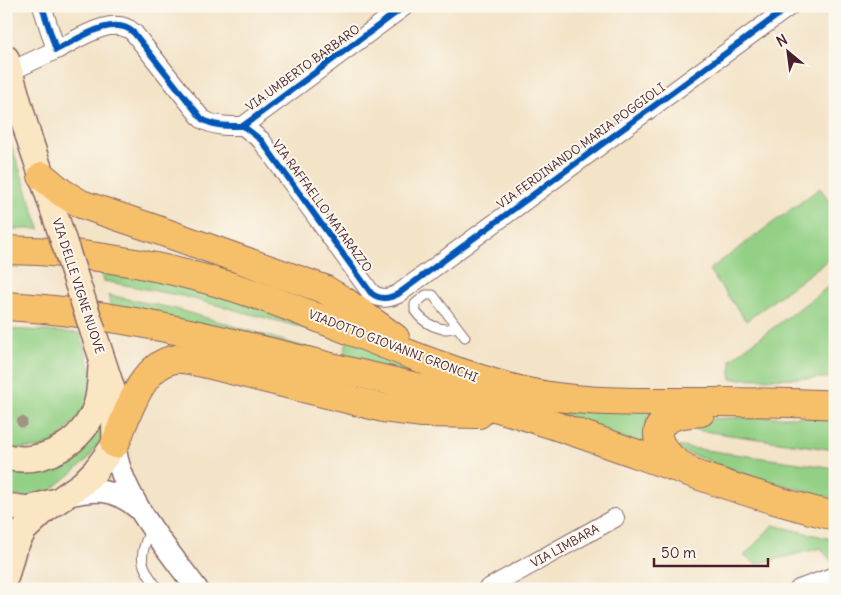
<svg xmlns="http://www.w3.org/2000/svg" width="841" height="595" viewBox="0 0 841 595" font-family="Delius,sans-serif">
<rect width="100%" height="100%" fill="#fbf7ec"/>
<filter id="ink" filterUnits="userSpaceOnUse"><feTurbulence type="fractalNoise" baseFrequency=".02" numOctaves="2"/><feDisplacementMap in="SourceGraphic" scale="10" xChannelSelector="R" yChannelSelector="G"/><feConvolveMatrix kernelMatrix="1 2 1 2 8 2 1 2 1" color-interpolation-filters="sRGB"/></filter>
<filter id="wash" filterUnits="userSpaceOnUse"><feTurbulence type="fractalNoise" baseFrequency=".0096" numOctaves="4" result="noise"/><feDisplacementMap in="SourceGraphic" scale="20" xChannelSelector="R" yChannelSelector="G"/><feGaussianBlur stdDeviation="1.12" result="paint"/><feColorMatrix in="noise" values="0 0 0 0 0 0 0 0 0 0 0 0 0 0 0 0 0 1.4 0 .05"/><feComposite in="paint" operator="in"/></filter>
<g filter="url(#wash)">
<rect width="100%" height="100%" fill="#f3e3c7"/>
<!-- green -->
<g fill="#93d085" stroke="#6e7858">
<path d="M6,130L40,229H6Z"/>
<path d="M820,188L835,208V255L746,321L709,270Z"/>
<path d="M99,267L120,270L652,411L646,427L647,449L111,308L108,295L176,309L342,358L347,342L331,335L182,296L104,281Z"/>
<path d="M835,282V378L731,379V359Z"/>
<path d="M6,329L80,333L95,384L93,402L50,447L6,449Z"/>
<path d="M753,417H801L835,419V450L682,428L685,420Z"/>
<path d="M99,418L105,422L101,438L91,455L84,463L50,491L33,498L6,495V465Z"/>
<path d="M676,446L835,468V499L750,476L679,450Z"/>
<path d="M773,525L835,540V563L832,562L821,548L756,564L744,556Z"/>
</g>
</g>
<g filter="url(#ink)">
<g fill="none" stroke-linecap="round" stroke-linejoin="round">
<defs>
<g id="service">
<path d="M456,327C442,333 424,324 415,311V304L426,295H433L465,337"/>
<path d="M150,530C138,560 140,563 158,589"/>
</g>
<g id="minor">
<path d="M42,6L56,50C77,40 113,13 134,33L202,119C215,127 229,126 243,126L405,6"/>
<path d="M11,71L56,50"/>
<path d="M243,126L261,140L371,293C380,300 388,299 398,294L790,6"/>
<path d="M487,589L615,518"/>
<path d="M799,589L835,576"/>
</g>
<g id="tertiary">
<path d="M115,444C118,492 168,550 197,589"/>
<path d="M65,496C96,489 113,487 139,509"/>
</g>
<g id="secondary">
<path d="M6,58L28,135L59,227"/>
<path d="M6,457C45,466 83,442 96,406C100,393 100,380 101,367"/>
<path d="M6,506L28,509L52,502"/>
<path d="M6,576L13,550L24,530L45,510L82,484L95,471L115,444L114,395L93,331"/>
</g>
<g id="primary">
<path d="M42,176L61,192L81,204L152,228L324,289L344,301L395,338"/>
<path d="M6,250C93,251 184,269 266,298C352,329 434,369 523,391C571,402 620,402 668,402C724,402 779,401 835,405"/>
<path d="M6,306C114,312 219,339 323,365C397,383 472,398 544,422C641,453 735,493 835,516"/>
<path d="M115,444C127,415 141,364 176,359C185,358 195,362 203,363L383,408L423,413L479,414"/>
<path d="M686,468C669,460 642,432 670,418C679,413 691,413 701,412"/>
</g>
</defs>
<!-- service casing -->
<use href="#service" stroke="#856462" stroke-width="11"/>
<!-- minor casing -->
<use href="#minor" stroke="#856462" stroke-width="20"/>
<!-- tertiary casing -->
<use href="#tertiary" stroke="#856462" stroke-width="24"/>
<!-- secondary casing -->
<use href="#secondary" stroke="#856462" stroke-width="28"/>
<!-- primary casing -->
<use href="#primary" stroke="#856462" stroke-width="30"/>
<!-- service -->
<use href="#service" stroke="#fff" stroke-width="9"/>
<!-- minor -->
<use href="#minor" stroke="#fff" stroke-width="18"/>
<!-- tertiary -->
<use href="#tertiary" stroke="#fff" stroke-width="21"/>
<!-- secondary -->
<use href="#secondary" stroke="#fbe6c4" stroke-width="25"/>
<!-- primary -->
<use href="#primary" stroke="#f6c06b" stroke-width="28"/>
<defs>
<path id="secondary-bridge" d="M59,227L93,331"/>
</defs>
<!-- secondary-bridge casing -->
<use href="#secondary-bridge" stroke="#856462" stroke-width="28" stroke-linecap="butt"/>
<!-- secondary-bridge -->
<use href="#secondary-bridge" stroke="#fbe6c4" stroke-width="25"/>
<defs>
<g id="cycleway">
<path d="M42,6L56,50C77,40 113,13 134,33L202,119C215,127 229,126 243,126L405,6"/>
<path d="M243,126L261,140L371,293C380,300 388,299 398,294L790,6"/>
</g>
</defs>
<!-- cycleway casing -->
<use href="#cycleway" stroke="#fbf7ec" stroke-width="9"/>
<!-- cycleway -->
<use href="#cycleway" stroke="#0057b8" stroke-width="6"/>
</g>
<!-- trees -->
<circle fill="#a29480" cx="22" cy="422" r="5.5"/>
</g>
<g text-anchor="middle" stroke-width="4" stroke-linejoin="round" paint-order="stroke">
<!-- street labels -->
<g font-size="12" fill="#4a1f2b" stroke="#fbf7ec">
<text transform="translate(303 68) rotate(-36)" y="4">VIA UMBERTO BARBARO</text>
<text transform="translate(581 146) rotate(-36)" y="4">VIA FERDINANDO MARIA POGGIOLI</text>
<text transform="translate(322 206) rotate(54)" y="4">VIA RAFFAELLO MATARAZZO</text>
<text transform="translate(78 286) rotate(72)" y="4">VIA DELLE VIGNE NUOVE</text>
<text transform="translate(393 346) rotate(21)" y="4">VIADOTTO GIOVANNI GRONCHI</text>
<text transform="translate(565 546) rotate(-29)" y="4">VIA LIMBARA</text>
</g>
</g>
<!-- margin -->
<rect width="841" height="595" fill="none" stroke="#fbf7ec" stroke-width="25"/>
<!-- north arrow -->
<g transform="translate(788 52) rotate(331)" stroke="#fbf7ec" stroke-width="4" paint-order="stroke">
<path d="M0-4L9 19L0 12L-9 19Z" fill="#4a1f2b"/>
<text y="-8" font-size="14" font-weight="bold" text-anchor="middle" fill="#4a1f2b">N</text>
</g>
<!-- scale -->
<path d="M654 558v8h114v-8" fill="none" stroke="#4a1f2b" stroke-width="2.5"/>
<text x="661" y="558" font-size="15" fill="#4a1f2b" stroke="#fbf7ec" stroke-width="4" paint-order="stroke">50 m</text>
</svg>
